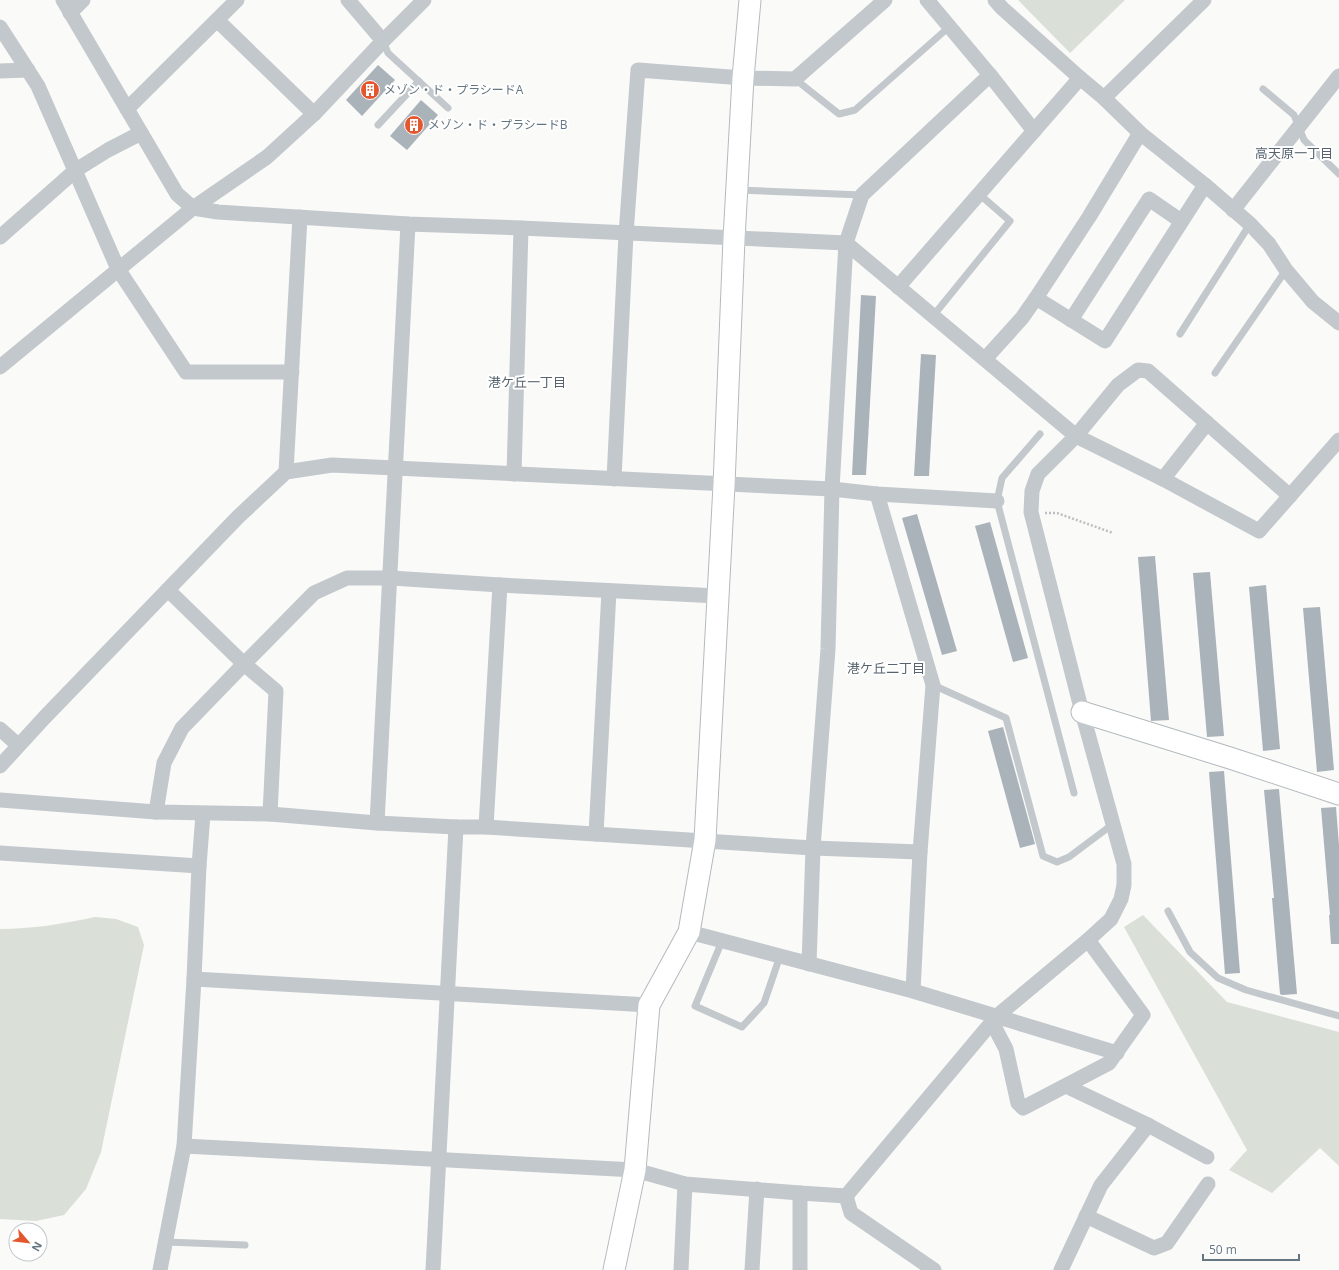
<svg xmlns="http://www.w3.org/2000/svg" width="1339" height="1270" viewBox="0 0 1339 1270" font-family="'Open Sans','Noto Sans JP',sans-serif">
<rect width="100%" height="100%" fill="#fafaf8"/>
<!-- green -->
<g fill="#dadfd7">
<path d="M1018,0H1125L1070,53Z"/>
<path d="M1143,915L1227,1002L1339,1032V1166L1320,1148L1272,1193L1229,1170L1247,1150L1124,927Z"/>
<path d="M95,917L116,919L138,927L144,945L101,1152L86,1189L64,1215L36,1221L0,1219V929C32,929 63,924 95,917Z"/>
</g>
<!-- building -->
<g fill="#aab3b9">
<path d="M378,65L395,80L362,116L346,100Z"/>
<path d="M421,100L438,115L407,150L390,136Z"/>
<path d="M861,295L876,296L866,475H852Z"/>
<path d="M921,354L936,355L929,476H914Z"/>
<path d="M917,514L957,651L942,655L902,518Z"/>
<path d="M990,522L1028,658L1013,662L975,526Z"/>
<path d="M1155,556L1169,720L1151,721L1138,557Z"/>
<path d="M1210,572L1224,736L1207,737L1193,573Z"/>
<path d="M1266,585L1280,749L1263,751L1249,587Z"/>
<path d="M1320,607L1334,770L1317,772L1303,608Z"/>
<path d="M1003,727L1035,844L1020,848L988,731Z"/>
<path d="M1224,771L1240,973L1225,974L1209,772Z"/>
<path d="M1279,789L1297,994L1282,995L1280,994L1272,898H1274L1264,790Z"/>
<path d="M1336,807L1339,845V944H1331L1329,915H1330L1321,808Z"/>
</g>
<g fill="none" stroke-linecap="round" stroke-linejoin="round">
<defs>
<g id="secondary">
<path d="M1082,712L1230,758L1339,794"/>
<path d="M614,1270L635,1170L649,1005L689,932L705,840L724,485L734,239L743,78L750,0"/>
</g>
</defs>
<!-- secondary casing -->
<use href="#secondary" stroke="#b3babf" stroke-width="23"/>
<!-- path -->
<path stroke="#bbbfc2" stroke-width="2.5" stroke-dasharray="2 2" stroke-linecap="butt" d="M1045,513H1057L1113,533"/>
<!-- lane -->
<g stroke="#c3c8cc" stroke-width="7">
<path d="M383,41L388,53L448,108"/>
<path d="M795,79L839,114L855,110L949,27"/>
<path d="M1263,89L1294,115L1304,140L1339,174"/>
<path d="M378,125L419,81"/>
<path d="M738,190L862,195"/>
<path d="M933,316L1010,221L979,194"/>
<path d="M1180,334L1250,224"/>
<path d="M1215,373L1286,270"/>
<path d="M1040,434L1002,478L997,501L1074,793"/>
<path d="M933,685L1006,718L1043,856L1057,862L1069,857L1113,824"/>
<path d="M1168,911L1190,952L1218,978L1246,990L1339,1016"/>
<path d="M722,941L695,1006L742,1027L764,1003L780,956"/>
<path d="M166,1242L245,1245"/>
</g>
<!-- street -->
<g stroke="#c3c8cc" stroke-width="15">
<path d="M63,0L177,194L193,208L218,212L408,224L521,228L846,243L1076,436L1163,479L1259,531L1339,440"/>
<path d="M348,0L383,41"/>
<path d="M927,0L990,75L1034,131"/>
<path d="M995,0L1002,8L1080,78L1104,98L1140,133L1205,185L1250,224L1269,244L1286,270L1313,302L1339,323"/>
<path d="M70,13L83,0"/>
<path d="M217,20L314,114"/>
<path d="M0,27L38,86L118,269L186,372H292"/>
<path d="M0,71L28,70"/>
<path d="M1104,98L1204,0"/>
<path d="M127,109L237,0"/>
<path d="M1233,210L1339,76"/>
<path d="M0,237L76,170L108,150L141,133"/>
<path d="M898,287L1080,78"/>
<path d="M1036,298L1105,341L1205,185"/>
<path d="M1071,320L1149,199L1181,221"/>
<path d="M985,359L1022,318L1036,298L1089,217L1140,133"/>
<path d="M0,367L193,208L267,157L314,114L383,41L424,0"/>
<path d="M286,472L300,217"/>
<path d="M514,474L521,228"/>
<path d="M614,479L626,234L638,70L743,78L795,79L885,0"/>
<path d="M1163,479L1207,423"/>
<path d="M877,494L933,685L920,852L913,991"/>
<path d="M168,590L244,664L276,691L270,814"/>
<path d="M0,729L18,745"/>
<path d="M0,766L44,718L238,517L286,472L332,465L832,489L877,494L997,501"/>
<path d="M0,800L156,812L270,814L377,823L456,827H486L813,848L920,852"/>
<path d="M156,812L164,763L182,728L244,664L314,593L347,578H391L500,585L718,596"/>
<path d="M377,823L408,224"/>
<path d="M486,827L500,585"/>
<path d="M596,834L609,591"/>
<path d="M0,853L199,866"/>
<path d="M689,932L913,991L1117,1053"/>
<path d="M809,964L813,848L828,649L832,489L846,243L862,195L990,75"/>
<path d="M194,979L649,1005"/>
<path d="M997,1016L995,1028L1006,1049L1018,1103L1023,1108L1109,1063L1143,1015L1088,940"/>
<path d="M1066,1086L1148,1125L1207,1157"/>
<path d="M184,1146L635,1170L685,1184L800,1193V1270"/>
<path d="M800,1193L846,1196L997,1016L1088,940L1111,919L1121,899L1124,885V864L1082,712L1031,512L1032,491L1038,474L1076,436L1118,385L1138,370L1148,371L1290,496"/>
<path d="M846,1196L851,1213L934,1270"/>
<path d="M1086,1216L1154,1248L1167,1243L1208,1184"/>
<path d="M160,1270L184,1146L194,979L199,866L203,814"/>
<path d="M433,1270L456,827"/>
<path d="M681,1270L685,1184"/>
<path d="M752,1270L757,1189"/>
<path d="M1061,1270L1101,1185L1148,1125"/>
</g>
<!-- secondary -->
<use href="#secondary" stroke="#fff" stroke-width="21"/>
</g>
<!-- icons -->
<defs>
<symbol id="building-disc" viewBox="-11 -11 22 22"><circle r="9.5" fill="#e4572e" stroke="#fff"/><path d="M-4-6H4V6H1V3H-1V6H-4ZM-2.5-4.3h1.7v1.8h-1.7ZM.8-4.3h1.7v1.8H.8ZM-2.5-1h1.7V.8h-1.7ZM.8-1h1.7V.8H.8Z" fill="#fff"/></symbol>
</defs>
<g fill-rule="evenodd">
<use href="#building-disc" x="359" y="79" width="22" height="22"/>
<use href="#building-disc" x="403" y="114" width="22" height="22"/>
</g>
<g text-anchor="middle" stroke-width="4" stroke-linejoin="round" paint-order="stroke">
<!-- poi labels -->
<g font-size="12" fill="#657683" stroke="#fff" text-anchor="start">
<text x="384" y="94">メゾン・ド・プラシードA</text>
<text x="428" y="129">メゾン・ド・プラシードB</text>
</g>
<!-- neighbourhood labels -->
<g font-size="13" fill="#57646e" stroke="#fff">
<text x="1294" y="158">高天原一丁目</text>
<text x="527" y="387">港ケ丘一丁目</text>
<text x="886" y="673">港ケ丘二丁目</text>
</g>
</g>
<!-- north arrow -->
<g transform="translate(28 1242) rotate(118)"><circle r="19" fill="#ffffff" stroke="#c1c8cd"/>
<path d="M0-3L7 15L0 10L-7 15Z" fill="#e4572e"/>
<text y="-6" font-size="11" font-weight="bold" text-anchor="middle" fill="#657683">N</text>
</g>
<!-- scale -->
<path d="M1203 1254v6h96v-6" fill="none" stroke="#657683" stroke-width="2"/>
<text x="1209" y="1254" font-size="12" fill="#657683" stroke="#ffffff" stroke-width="3" paint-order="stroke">50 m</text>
</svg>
